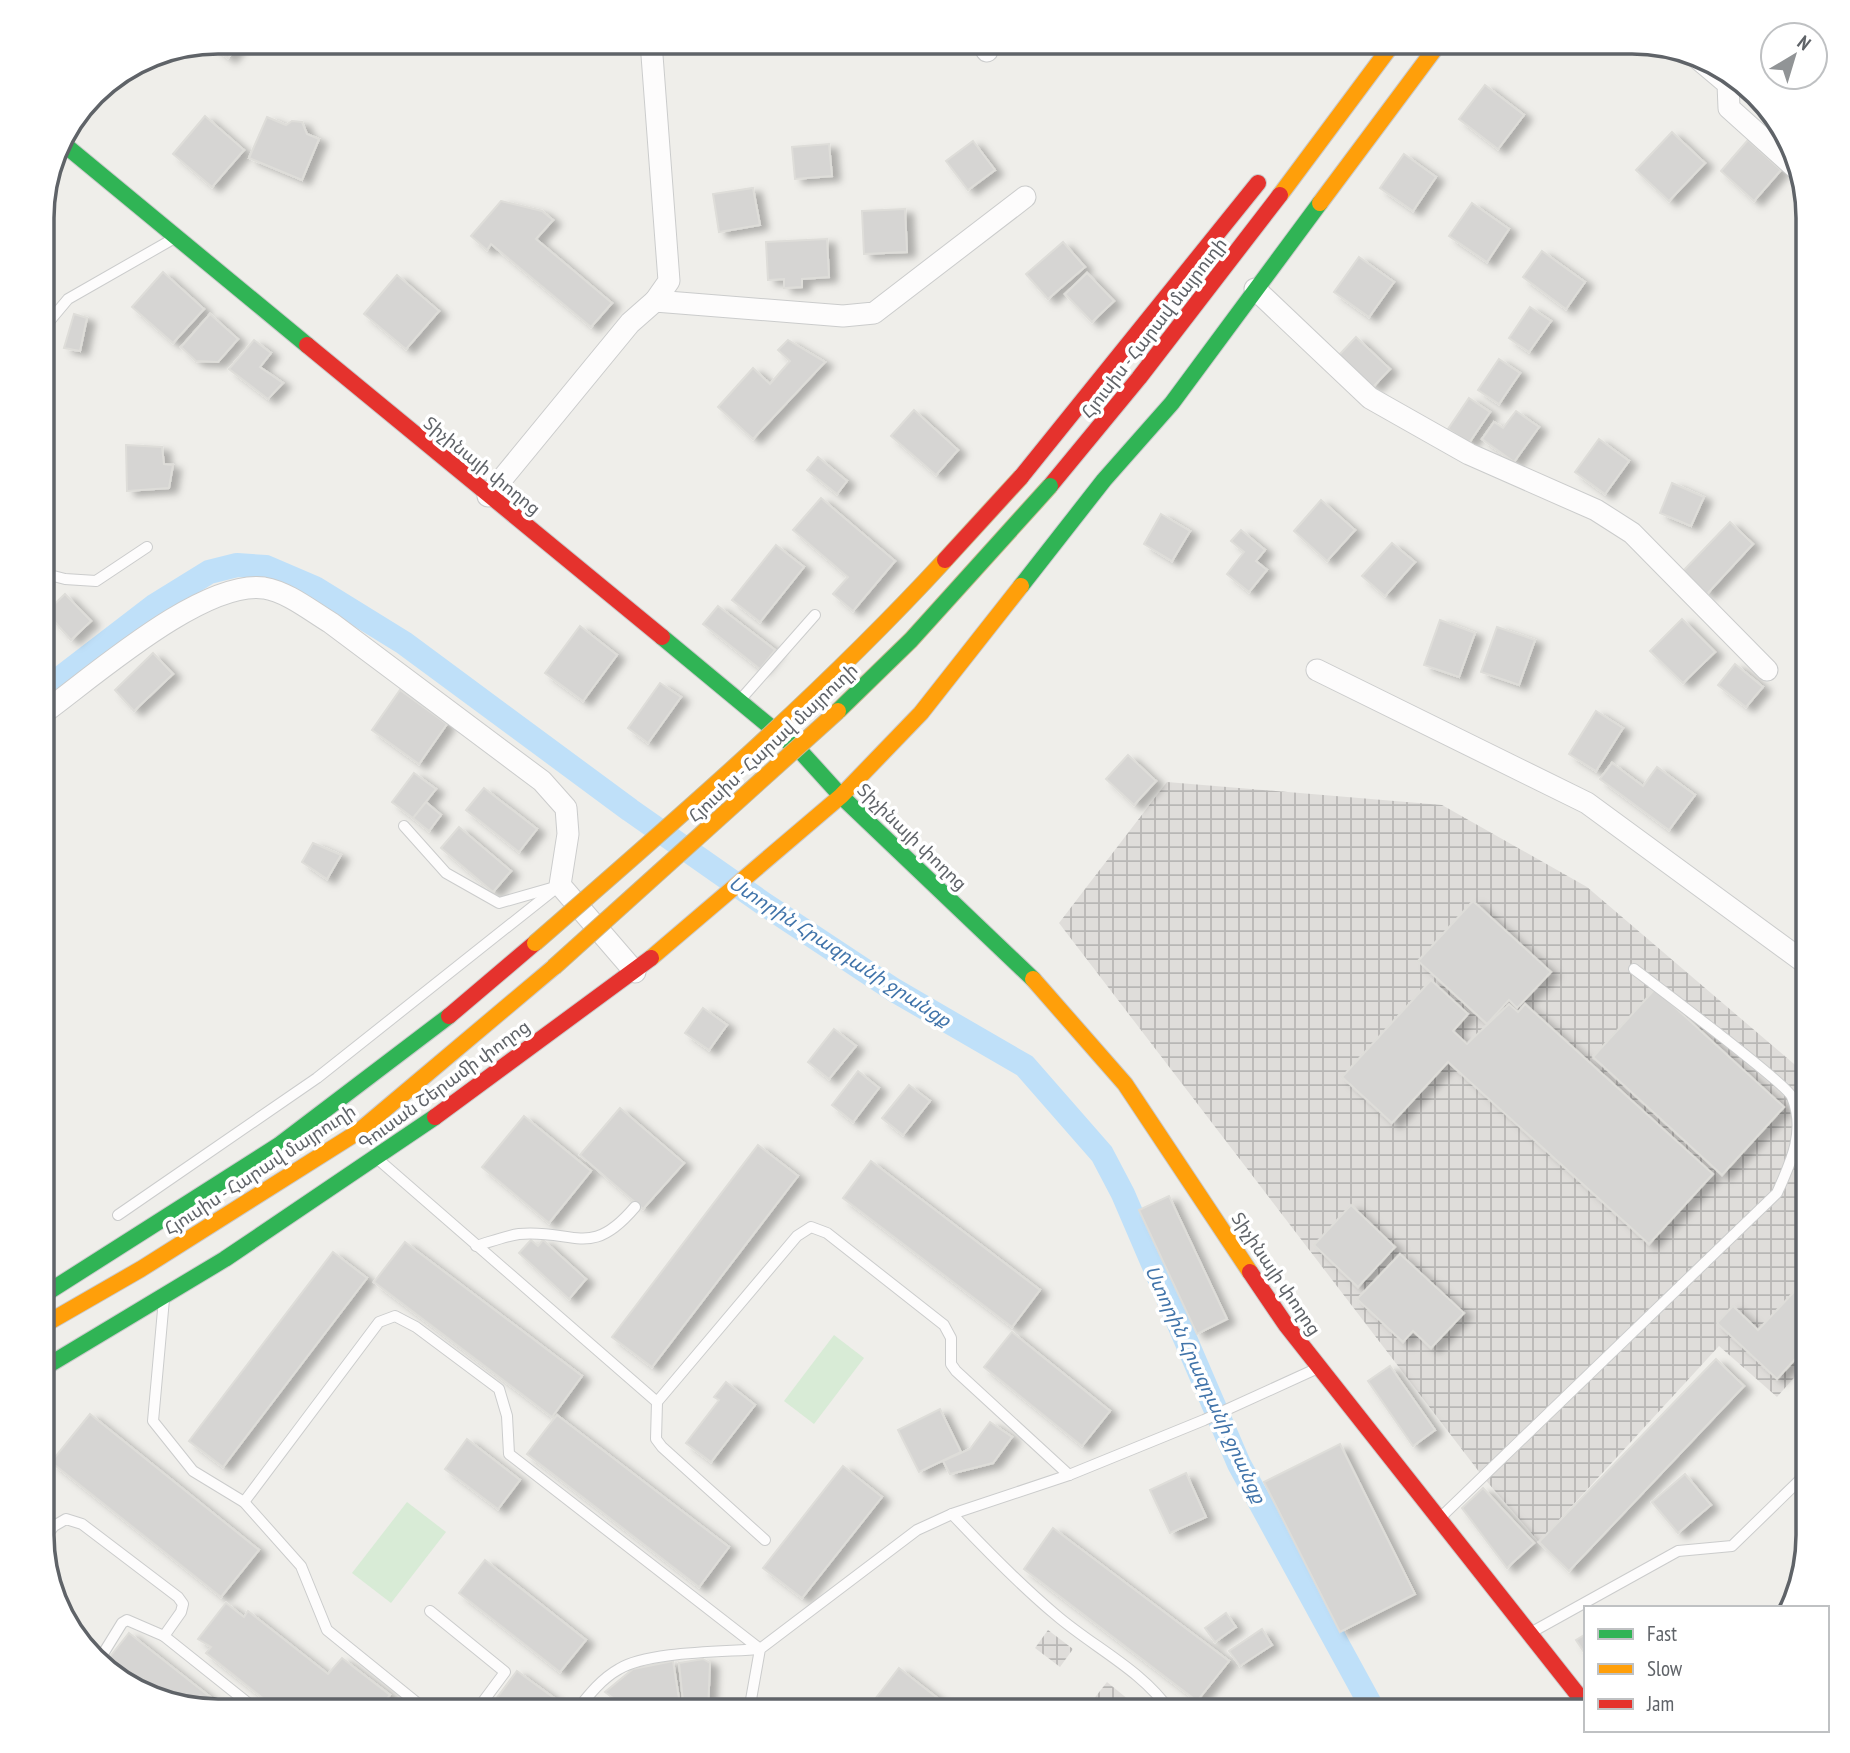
<svg xmlns="http://www.w3.org/2000/svg" width="1850" height="1753" viewBox="0 0 1850 1753" font-family="'PT Sans Narrow','Noto Sans Armenian',sans-serif">
<defs>
<pattern id="industrial-grid" width="8" height="8" patternUnits="userSpaceOnUse" patternTransform="scale(1.75)"><rect width="8" height="8" fill="#dfddda"/><path d="M0 4h8M4 0v8" fill="none" stroke="#b8b7b5"/></pattern>
<filter id="shadow"><feDropShadow dx="8" dy="4.5" stdDeviation="3.5" flood-color="#0004"/></filter>
</defs>
<rect width="100%" height="100%" fill="#efeeea"/>
<!-- industrial -->
<g fill="url(#industrial-grid)">
<path d="M1167,782L1442,805L1587,887L1808,1076V1362L1777,1397L1719,1346L1539,1542L1483,1477L1059,923Z"/>
<path d="M1048,1630L1073,1649L1060,1667L1035,1648Z"/>
<path d="M1107,1682L1140,1709L1139,1711H1106L1093,1700Z"/>
</g>
<!-- grass -->
<g fill="#d8ebd6">
<path d="M834,1335L864,1358L814,1424L784,1401Z"/>
<path d="M407,1502L446,1532L391,1603L352,1573Z"/>
</g>
<g fill="none" stroke-linecap="round" stroke-linejoin="round">
<!-- canal -->
<path stroke="#bfe0f9" stroke-width="24" d="M42,692L154,606L209,572L237,565L266,567L315,588L404,643L630,810L764,904L894,990L1025,1066L1102,1154L1123,1194L1239,1464L1374,1711"/>
</g>
<!-- building -->
<g fill="#d6d5d3" stroke="#deddd9" stroke-width="2" filter="url(#shadow)">
<path d="M219,42H241L228,58L210,44Z"/>
<path d="M1485,85L1524,115L1498,149L1459,119Z"/>
<path d="M205,116L244,150L212,187L173,154Z"/>
<path d="M267,117L286,125L292,121L302,122L307,134L319,139L302,180L249,158Z"/>
<path d="M1672,132L1705,163L1669,201L1636,170Z"/>
<path d="M1748,140L1781,170L1754,201L1721,171Z"/>
<path d="M973,141L995,170L968,190L946,161Z"/>
<path d="M829,144L832,176L795,179L792,147Z"/>
<path d="M1404,154L1436,177L1413,211L1380,188Z"/>
<path d="M753,188L760,225L719,232L713,194Z"/>
<path d="M501,201L542,211L553,220L536,239L612,303L591,327L491,244L487,250L471,236Z"/>
<path d="M1472,203L1509,229L1487,262L1449,236Z"/>
<path d="M905,209L907,252L864,254L862,211Z"/>
<path d="M827,239L829,277L802,279V287L784,288V279L768,280L766,242Z"/>
<path d="M1063,242L1085,267L1048,299L1026,274Z"/>
<path d="M1542,251L1585,282L1566,309L1523,277Z"/>
<path d="M1359,257L1394,282L1369,317L1334,292Z"/>
<path d="M163,272L204,309L173,343L132,307Z"/>
<path d="M1087,273L1114,301L1092,322L1065,294Z"/>
<path d="M397,275L439,311L406,349L364,314Z"/>
<path d="M1530,307L1551,321L1529,352L1509,338Z"/>
<path d="M74,314L87,318L80,351L64,348Z"/>
<path d="M210,314L238,339L218,362L196,361L181,347Z"/>
<path d="M1356,337L1390,369L1373,387L1339,355Z"/>
<path d="M254,340L271,353L260,367L283,383L268,399L229,369Z"/>
<path d="M788,340L825,362L753,439L718,407L753,368L770,384L790,361L778,350Z"/>
<path d="M1499,359L1520,373L1499,404L1478,390Z"/>
<path d="M1469,398L1490,412L1469,443L1448,429Z"/>
<path d="M914,410L958,450L936,475L891,436Z"/>
<path d="M1516,411L1539,427L1514,462L1482,439L1494,422L1503,428Z"/>
<path d="M1599,439L1629,461L1605,494L1575,472Z"/>
<path d="M126,445L162,447L164,464L173,465L169,488L127,491Z"/>
<path d="M818,457L847,481L837,494L807,470Z"/>
<path d="M1672,483L1704,497L1691,526L1660,513Z"/>
<path d="M821,498L895,561L853,611L833,594L848,577L793,530Z"/>
<path d="M1321,500L1355,530L1327,561L1294,531Z"/>
<path d="M1161,514L1190,531L1172,561L1144,544Z"/>
<path d="M1730,522L1753,544L1707,594L1683,571Z"/>
<path d="M1241,530L1265,550L1256,561L1267,570L1249,592L1227,574L1244,552L1231,541Z"/>
<path d="M1392,543L1415,562L1385,596L1362,576Z"/>
<path d="M776,545L804,567L760,622L732,600Z"/>
<path d="M65,594L91,621L71,640L46,612Z"/>
<path d="M718,606L775,650L760,669L703,624Z"/>
<path d="M1682,619L1715,652L1683,683L1650,651Z"/>
<path d="M1440,620L1475,633L1459,677L1424,665Z"/>
<path d="M580,626L617,655L583,701L545,673Z"/>
<path d="M1497,627L1535,640L1519,685L1481,672Z"/>
<path d="M153,653L173,674L134,711L115,690Z"/>
<path d="M1735,664L1763,687L1746,707L1718,685Z"/>
<path d="M660,683L681,697L648,743L628,728Z"/>
<path d="M400,690L447,724L419,764L372,730Z"/>
<path d="M1596,711L1623,728L1596,771L1569,754Z"/>
<path d="M1808,744V769L1796,761Z"/>
<path d="M1128,755L1156,781L1134,805L1106,779Z"/>
<path d="M1612,763L1643,786L1657,767L1695,795L1669,830L1600,779Z"/>
<path d="M414,773L436,789L413,818L392,802Z"/>
<path d="M484,788L537,829L519,852L466,810Z"/>
<path d="M426,802L441,815L429,831L413,818Z"/>
<path d="M459,827L511,871L493,892L441,848Z"/>
<path d="M313,843L341,855L327,879L302,862Z"/>
<path d="M1473,901L1551,972L1517,1008L1509,1000L1487,1024L1418,961Z"/>
<path d="M1431,980L1468,1014L1453,1031L1467,1044L1509,1004L1518,1012L1525,1004L1713,1174L1649,1244L1448,1062L1392,1123L1342,1077Z"/>
<path d="M1655,989L1784,1107L1722,1175L1593,1057Z"/>
<path d="M703,1008L727,1025L709,1050L685,1033Z"/>
<path d="M834,1029L856,1046L829,1079L808,1062Z"/>
<path d="M858,1071L879,1088L853,1122L832,1105Z"/>
<path d="M909,1085L930,1101L903,1135L882,1118Z"/>
<path d="M620,1108L684,1163L643,1209L580,1155Z"/>
<path d="M524,1116L591,1171L549,1223L482,1167Z"/>
<path d="M758,1145L798,1176L652,1367L612,1337Z"/>
<path d="M871,1161L1040,1290L1012,1327L843,1198Z"/>
<path d="M1169,1196L1227,1319L1197,1334L1139,1210Z"/>
<path d="M1351,1205L1395,1247L1358,1287L1314,1245Z"/>
<path d="M531,1240L538,1246L543,1240L586,1279L569,1299L519,1253Z"/>
<path d="M405,1242L582,1376L552,1417L374,1282Z"/>
<path d="M333,1252L367,1278L223,1467L189,1441Z"/>
<path d="M1400,1254L1464,1313L1431,1348L1413,1331L1403,1342L1357,1299Z"/>
<path d="M1808,1277V1345L1777,1379L1717,1323L1733,1306L1758,1330Z"/>
<path d="M1012,1332L1110,1411L1082,1446L984,1367Z"/>
<path d="M1716,1359L1744,1386L1569,1571L1539,1542Z"/>
<path d="M1390,1366L1435,1430L1413,1446L1368,1381Z"/>
<path d="M726,1382L755,1405L711,1462L686,1443L719,1400L714,1397Z"/>
<path d="M940,1409L961,1452L919,1472L898,1430Z"/>
<path d="M90,1414L259,1550L221,1597L51,1462Z"/>
<path d="M557,1415L729,1547L699,1587L527,1454Z"/>
<path d="M990,1422L1012,1437L993,1463L950,1474L943,1461L970,1449Z"/>
<path d="M467,1439L520,1480L498,1509L445,1469Z"/>
<path d="M1340,1444L1415,1594L1340,1632L1264,1482Z"/>
<path d="M843,1466L882,1497L802,1598L763,1568Z"/>
<path d="M1186,1473L1206,1517L1170,1533L1150,1490Z"/>
<path d="M1685,1474L1711,1505L1678,1533L1652,1502Z"/>
<path d="M1483,1488L1534,1543L1507,1568L1462,1508Z"/>
<path d="M1053,1528L1229,1661L1197,1701L1024,1569Z"/>
<path d="M485,1560L586,1640L560,1672L459,1593Z"/>
<path d="M226,1603L244,1617L248,1611L328,1674L342,1658L390,1695L377,1711H279L206,1653L211,1647L198,1639Z"/>
<path d="M1226,1613L1236,1627L1215,1642L1205,1628Z"/>
<path d="M1262,1629L1272,1645L1240,1666L1229,1651Z"/>
<path d="M129,1633L214,1700L208,1709L151,1697L105,1663Z"/>
<path d="M1586,1634V1655L1576,1640Z"/>
<path d="M703,1659L710,1663L708,1711H684L679,1663Z"/>
<path d="M673,1661L681,1711H630L605,1692L633,1669Z"/>
<path d="M899,1668L954,1711H882L872,1703Z"/>
<path d="M517,1671L554,1698L544,1711H487Z"/>
</g>
<g fill="none" stroke-linecap="round" stroke-linejoin="round">
<defs>
<g id="lane">
<path d="M42,330L68,299L173,239"/>
<path d="M42,573L65,579L96,581L147,547"/>
<path d="M741,699L815,615"/>
<path d="M404,826L446,873L499,903L555,887"/>
<path d="M380,1161L657,1402L797,1236L811,1227L827,1233L944,1325L951,1338V1364L956,1371L1069,1475"/>
<path d="M118,1215L317,1078L560,885"/>
<path d="M476,1246C490,1242 505,1236 519,1234C575,1229 590,1260 635,1207"/>
<path d="M164,1299L153,1421L193,1471L244,1502L301,1566L327,1630L427,1711"/>
<path d="M657,1402L656,1439L662,1447L765,1540"/>
<path d="M244,1502L379,1322L395,1316L416,1327L499,1389L507,1416L509,1454L760,1649"/>
<path d="M952,1514C985,1549 1019,1584 1056,1615C1093,1647 1142,1670 1170,1711"/>
<path d="M1441,1517L1777,1193C1791,1162 1806,1131 1792,1097C1787,1084 1656,986 1634,969"/>
<path d="M42,1541L54,1526L66,1519L82,1524L178,1597L183,1604L181,1612L164,1636L258,1711"/>
<path d="M430,1611L505,1672L476,1711"/>
<path d="M1532,1632L1678,1551L1732,1546L1808,1472"/>
<path d="M98,1662L122,1623L127,1620L164,1636"/>
<path d="M576,1711C588,1696 601,1679 619,1669C648,1651 724,1652 760,1649"/>
<path d="M749,1711L760,1649L917,1530L952,1514L1069,1475L1204,1420L1318,1368"/>
</g>
<g id="street">
<path d="M651,42L669,281L655,301"/>
<path d="M981,42L987,51"/>
<path d="M1696,57L1728,84L1729,108L1799,171"/>
<path d="M1255,289L1370,398L1469,454L1596,510L1632,533L1767,670"/>
<path d="M488,496L630,323L655,301L843,316L874,313L1025,197"/>
<path d="M1317,670L1587,803L1808,965"/>
<path d="M42,714C93,677 202,580 264,588C288,592 311,611 331,623L542,781L566,808L568,834L560,885L635,972"/>
</g>
<g id="fast">
<path d="M60,141L307,345"/>
<path d="M1021,586L1104,480L1172,403L1320,203"/>
<path d="M662,637L802,753L841,796L1033,979"/>
<path d="M45,1294L279,1145L449,1016"/>
<path d="M42,1369L225,1259L435,1117"/>
</g>
<g id="slow">
<path d="M1280,195L1394,42"/>
<path d="M1320,203L1440,42"/>
<path d="M651,958L841,796L921,713L1021,586"/>
<path d="M1033,979L1125,1084L1250,1272"/>
<path d="M42,1326L141,1269L358,1132L554,967"/>
</g>
<g id="jam">
<path d="M307,345L662,637"/>
<path d="M1021,477L1258,183"/>
<path d="M1050,486L1139,378L1280,195"/>
<path d="M449,1016L535,943"/>
<path d="M435,1117L651,958"/>
<path d="M1250,1272L1286,1325L1586,1705"/>
</g>
</defs>
<!-- lane casing -->
<use href="#lane" stroke="#cbcccc" stroke-width="12"/>
<!-- street casing -->
<use href="#street" stroke="#cbcccc" stroke-width="23"/>
<!-- fast casing -->
<use href="#fast" stroke="#cacacb" stroke-width="18"/>
<!-- slow casing -->
<use href="#slow" stroke="#cacacb" stroke-width="18"/>
<!-- jam casing -->
<use href="#jam" stroke="#cacacb" stroke-width="18"/>
<!-- lane -->
<use href="#lane" stroke="#fdfcfc" stroke-width="10"/>
<!-- street -->
<use href="#street" stroke="#fdfcfc" stroke-width="21"/>
<!-- fast -->
<use href="#fast" stroke="#30b455" stroke-width="16"/>
<!-- slow -->
<use href="#slow" stroke="#ff9f0a" stroke-width="16"/>
<!-- jam -->
<use href="#jam" stroke="#e5322d" stroke-width="16"/>
<defs>
<path id="fast-bridge" d="M838,711L911,640L1050,486"/>
<g id="slow-bridge">
<path d="M535,943C676,820 818,698 945,560"/>
<path d="M554,967L838,711"/>
</g>
<path id="jam-bridge" d="M945,560L1021,477"/>
</defs>
<!-- fast-bridge casing -->
<use href="#fast-bridge" stroke="#c8b996" stroke-width="18" stroke-linecap="butt"/>
<!-- slow-bridge casing -->
<use href="#slow-bridge" stroke="#c8b996" stroke-width="18" stroke-linecap="butt"/>
<!-- jam-bridge casing -->
<use href="#jam-bridge" stroke="#c8b996" stroke-width="18" stroke-linecap="butt"/>
<!-- fast-bridge -->
<use href="#fast-bridge" stroke="#30b455" stroke-width="16"/>
<!-- slow-bridge -->
<use href="#slow-bridge" stroke="#ff9f0a" stroke-width="16"/>
<!-- jam-bridge -->
<use href="#jam-bridge" stroke="#e5322d" stroke-width="16"/>
</g>
<g text-anchor="middle" stroke-width="7" stroke-linejoin="round" paint-order="stroke">
<!-- street labels -->
<g font-size="18" fill="#5f6368" stroke="#fff">
<text transform="translate(1154 328) rotate(-52)" y="6">Հյուսիս - Հարավ մայրուղի</text>
<text transform="translate(482 466) rotate(39)" y="6">Տիչինայի փողոց</text>
<text transform="translate(773 743) rotate(-43)" y="6">Հյուսիս - Հարավ մայրուղի</text>
<text transform="translate(912 837) rotate(44)" y="6">Տիչինայի փողոց</text>
<text transform="translate(444 1085) rotate(-36)" y="6">Գուսան Շերամի փողոց</text>
<text transform="translate(260 1170) rotate(-33)" y="6">Հյուսիս - Հարավ մայրուղի</text>
<text transform="translate(1276 1274) rotate(56)" y="6">Տիչինայի փողոց</text>
</g>
<!-- water labels -->
<g font-size="19" font-style="italic" fill="#4174aa" stroke="#fff">
<text transform="translate(840 951) rotate(33)" y="7">Ստորին Հրազդանի ջրանցք</text>
<text transform="translate(1206 1384) rotate(65)" y="7">Ստորին Հրազդանի ջրանցք</text>
</g>
</g>
<!-- crop -->
<path d="M0 0H1850V1753H0ZM218 54H1632A164 164 0 0 1 1796 218V1535A164 164 0 0 1 1632 1699H218A164 164 0 0 1 54 1535V218A164 164 0 0 1 218 54Z" fill="#fff" fill-rule="evenodd"/>
<path fill="none" stroke="#5f6368" stroke-width="3.5" d="M218 54H1632A164 164 0 0 1 1796 218V1535A164 164 0 0 1 1632 1699H218A164 164 0 0 1 54 1535V218A164 164 0 0 1 218 54Z"/>
<!-- legend -->
<rect x="1584" y="1606" width="245" height="126" fill="#ffffff" stroke="#bfc1c3" stroke-width="2"/>
<rect x="1598" y="1629" width="35" height="10" fill="#30b455" stroke="#bfc1c3" stroke-width="2"/>
<text x="1647" y="1641" font-size="21" fill="#5f6368">Fast</text>
<rect x="1598" y="1664" width="35" height="10" fill="#ff9f0a" stroke="#bfc1c3" stroke-width="2"/>
<text x="1647" y="1676" font-size="21" fill="#5f6368">Slow</text>
<rect x="1598" y="1699" width="35" height="10" fill="#e5322d" stroke="#bfc1c3" stroke-width="2"/>
<text x="1647" y="1711" font-size="21" fill="#5f6368">Jam</text>
<!-- north arrow -->
<g transform="translate(1794 56) rotate(38)"><circle r="33" fill="#ffffff" stroke="#bfc1c3" stroke-width="2"/>
<path d="M0-5L12 26L0 18L-12 26Z" fill="#919496"/>
<text y="-10" font-size="19" font-weight="bold" text-anchor="middle" fill="#5f6368">N</text>
</g>
</svg>
